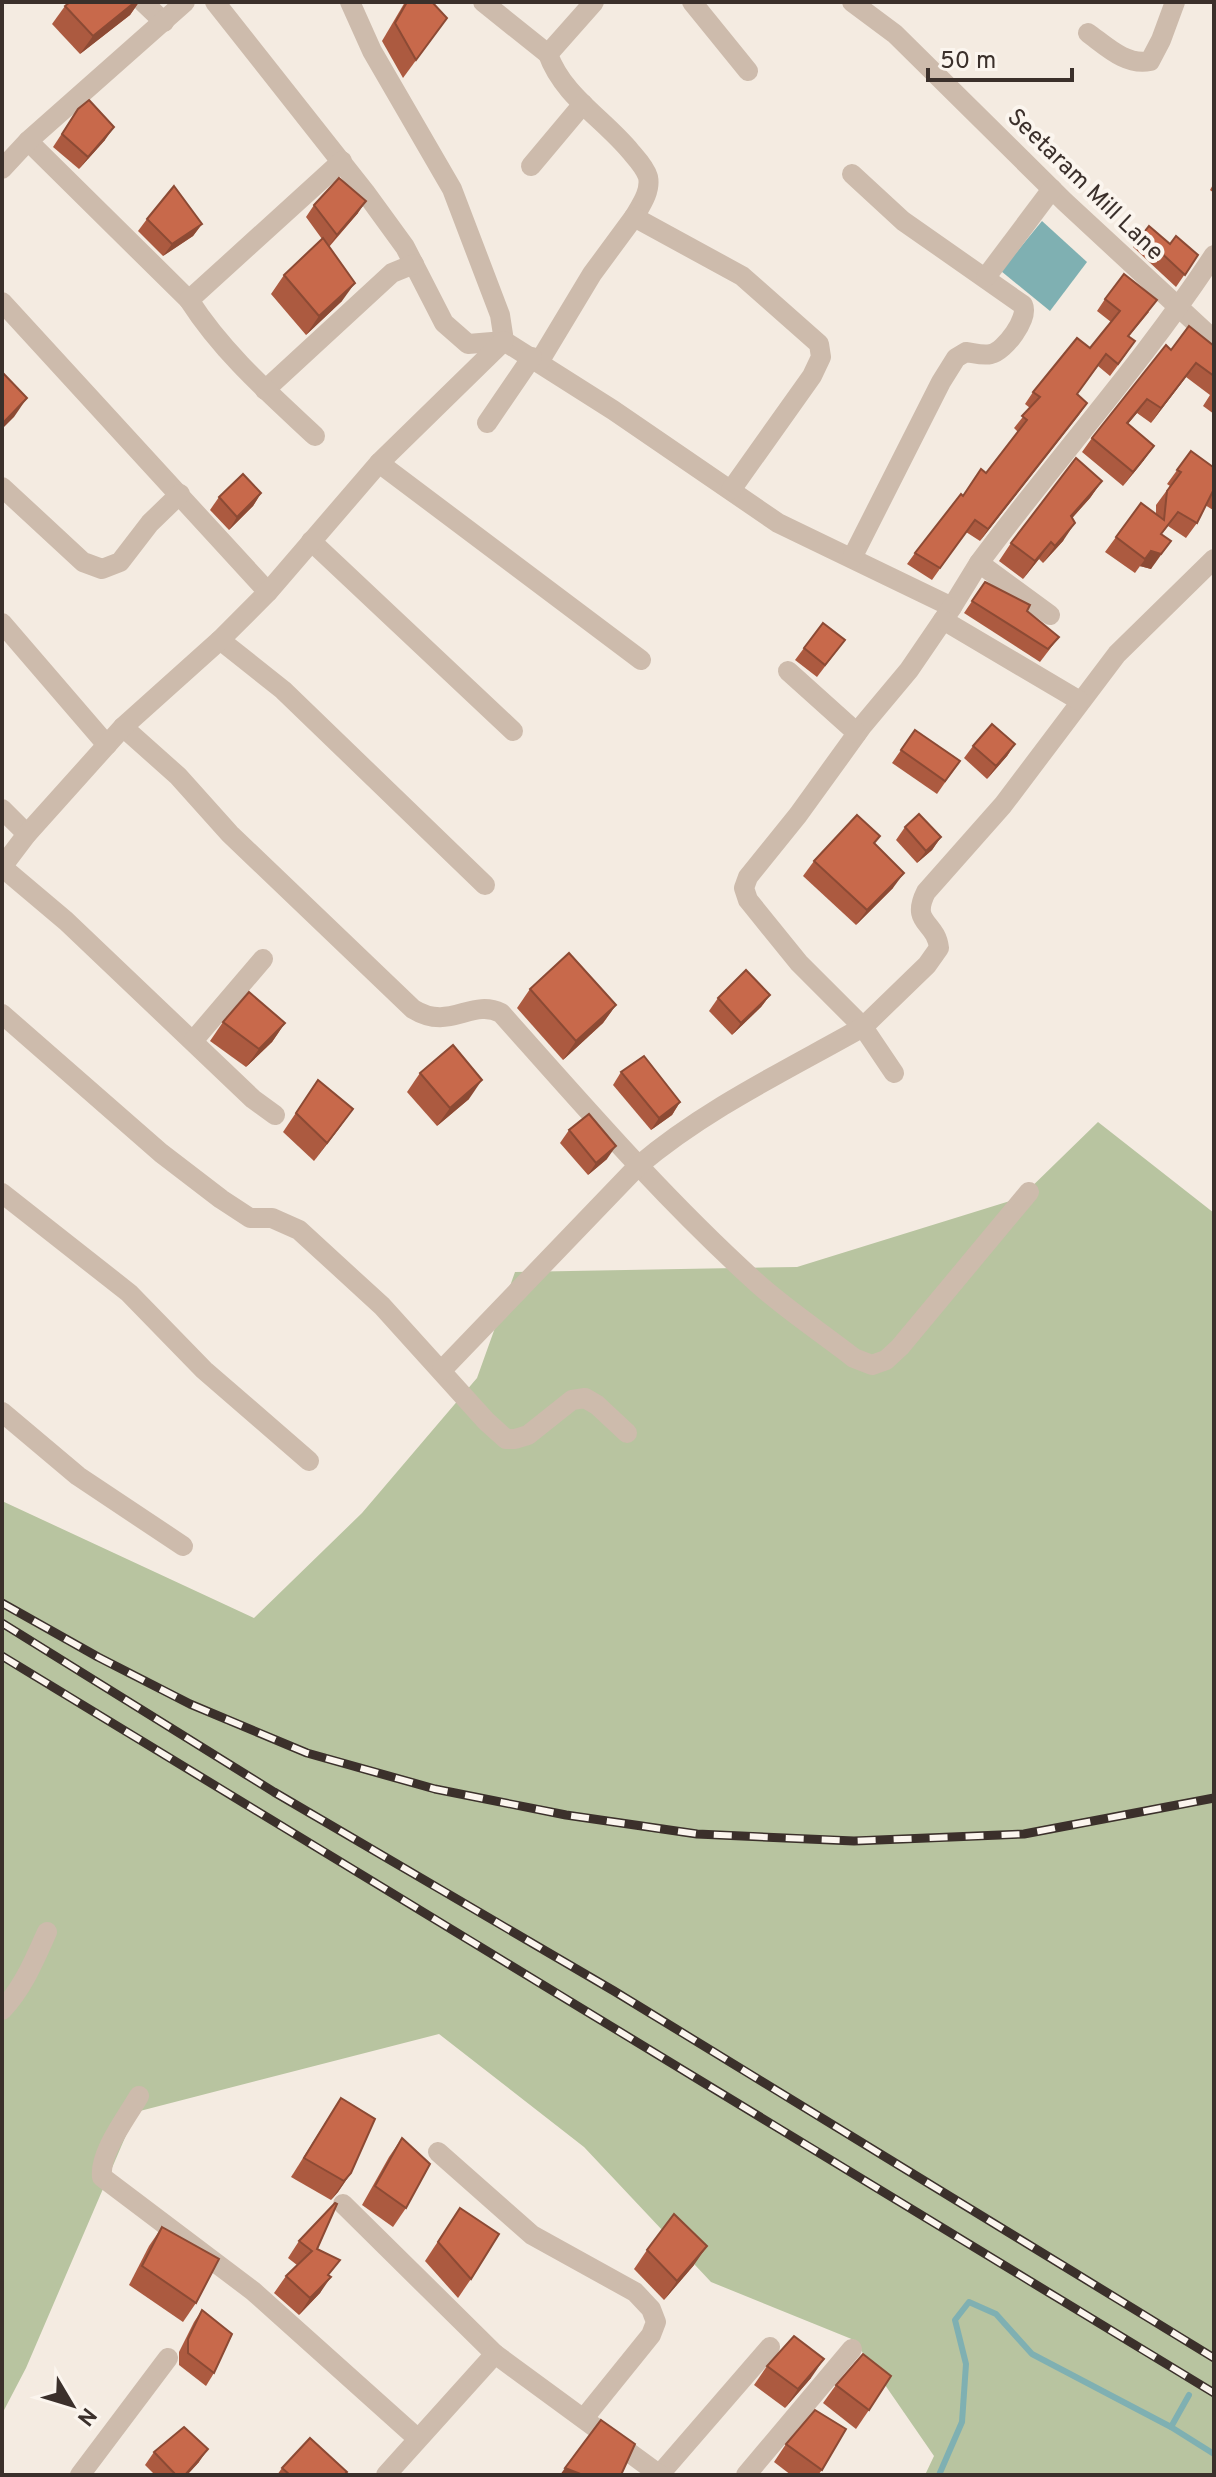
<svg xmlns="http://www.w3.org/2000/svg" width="1216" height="2477" viewBox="0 0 1216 2477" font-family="Overpass,sans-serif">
<rect width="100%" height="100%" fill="#f4ebe1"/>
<!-- green -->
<path fill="#b8c4a0" d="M1098,1122L1214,1213V2475H925L934,2456L854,2340L711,2282L584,2147L439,2034L136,2112L26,2368L2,2414V1501L254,1618L362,1513L477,1378L515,1272L797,1267L1020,1198Z"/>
<!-- water -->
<path fill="#7fb0b2" d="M1042,221L1087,262L1050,311L1001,271Z"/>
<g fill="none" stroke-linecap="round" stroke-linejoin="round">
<!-- stream -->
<g stroke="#7fb0b2" stroke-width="6">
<path d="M1171,2427L1189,2395"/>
<path d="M939,2475L962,2422L966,2364L955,2320L969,2302L996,2314L1032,2354L1171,2427L1214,2454"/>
</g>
<!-- street -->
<g stroke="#cdbbac" stroke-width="20">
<path d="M143,2L164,22"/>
<path d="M215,2L365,192L405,247L444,323L468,344L504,341"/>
<path d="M350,2L372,51L452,189L500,315L504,341L613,410L778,523L952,607L979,563L1050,615"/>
<path d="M483,2L548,54"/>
<path d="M594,2L548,54C563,96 603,118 631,152C637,159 645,167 648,177C651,191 641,205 634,217"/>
<path d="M692,2L748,71"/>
<path d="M852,2L895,34L1065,202L1214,340"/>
<path d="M1088,33C1106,46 1126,66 1150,61L1161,40L1175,2"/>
<path d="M28,141L189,300"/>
<path d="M531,166L583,104"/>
<path d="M2,169L28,141L185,2"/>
<path d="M852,174L903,221L1023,305C1029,318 1005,351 991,354C983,356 974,353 966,352L956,358L941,382L852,558"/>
<path d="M986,277L1052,189"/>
<path d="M2,302L268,592"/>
<path d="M539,362L592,274L634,217L742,276L819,344L821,357L812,376L731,490"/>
<path d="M265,390L392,273L414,264"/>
<path d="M487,423L532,357"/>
<path d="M315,436C269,393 223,353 189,300L342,161"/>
<path d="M379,463L641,660"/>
<path d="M2,487L83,562L102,569L120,562L150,523L180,494"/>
<path d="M311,541L513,731"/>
<path d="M979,563C1056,459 1143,363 1214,255"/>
<path d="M952,607L909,670L863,725L798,815L748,877L744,888L748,900L799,963L863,1027L927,965L939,948C936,921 910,924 926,892L1003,805L1117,654L1214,559"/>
<path d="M943,620L1080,701"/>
<path d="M2,623L107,745"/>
<path d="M220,640L283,690L485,885"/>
<path d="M788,671L857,733"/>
<path d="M123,727L178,776L230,834L413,1009C450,1032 471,998 501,1013C583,1105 665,1200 757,1283C787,1310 822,1333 854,1358L872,1365L886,1360L900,1347L1029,1192"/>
<path d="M2,809L27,834"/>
<path d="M2,867L27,834L123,727L220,640L268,592L379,463L504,341"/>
<path d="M2,867L66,921L253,1099L275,1115"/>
<path d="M2,1014L161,1153L221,1199L250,1218H272L299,1230L382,1306L486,1421L506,1439H515L528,1435L572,1400L585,1398L597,1405L627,1433"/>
<path d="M193,1041L263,959"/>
<path d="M2,1193L129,1293L204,1370L309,1461"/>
<path d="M442,1370L638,1166C705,1109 787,1070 863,1027L894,1073"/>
<path d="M2,1412L78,1476L183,1546"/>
<path d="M2,2010C23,1988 35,1959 47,1932"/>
<path d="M139,2096C127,2117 99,2153 102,2177L253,2291L417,2438"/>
<path d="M438,2152L532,2235L635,2292L651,2309L656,2322L651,2335L584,2418"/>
<path d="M343,2204L495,2354"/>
<path d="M660,2474L770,2347"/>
<path d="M80,2475L168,2358"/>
<path d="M386,2475L495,2354L660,2475"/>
<path d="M746,2475L852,2349"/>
</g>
<defs>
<g id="rail">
<path d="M2,1603L98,1657L190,1704L307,1753L435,1789L566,1815L697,1834L854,1841L1024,1834L1214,1798"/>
<path d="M2,1623L274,1792L614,1991L1214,2358"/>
<path d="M2,1656L1214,2393"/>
</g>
</defs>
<!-- rail casing -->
<use href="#rail" stroke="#3b302b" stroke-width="9"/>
<!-- rail -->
<use href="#rail" stroke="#fbf5ee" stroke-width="6" stroke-dasharray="18" stroke-linecap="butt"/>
</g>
<!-- wall -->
<g fill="#ac5a40">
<path d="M70,2H139L130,15L80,54L52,24L65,6Z"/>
<path d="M405,2H432L447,18L403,78L382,41Z"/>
<path d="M78,109L105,140L79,169L53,147Z"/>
<path d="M1214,183V193L1210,190Z"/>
<path d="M314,205L358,213L329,247L342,301L306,335L271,294L284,275L322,239L306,217Z"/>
<path d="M147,219L202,224L193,236L163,256L138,231Z"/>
<path d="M1142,235L1198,255L1176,287L1133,247Z"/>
<path d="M1105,299L1149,312L1129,336L1127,353L1110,376L1098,366L1077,394L1087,403L980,541L966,532L932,580L907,564L915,553L963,495L986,473L1018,432L1014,428L1030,408L1025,404L1033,392L1090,348L1111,322L1097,311Z"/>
<path d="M1214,346V414L1203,406L1210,395L1186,377L1151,423L1137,413L1128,424L1144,460L1123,486L1082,452L1092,438L1171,350Z"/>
<path d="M1191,451L1212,466L1214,463V508L1213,510L1205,505L1197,523L1186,538L1168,526L1161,535L1151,569L1140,566L1135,573L1105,552L1141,503L1156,514V505L1170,486L1167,484Z"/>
<path d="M1102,481L1090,498L1072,518L1063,541L1043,563L1039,559L1023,579L999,561L1011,543Z"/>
<path d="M261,493L253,506L229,530L210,510L219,497Z"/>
<path d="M985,582L1059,637L1040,662L964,613Z"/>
<path d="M845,640L817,677L795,660L804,648Z"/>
<path d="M915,730L960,761L937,794L892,763Z"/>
<path d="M1015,744L1007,756L987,779L964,758L973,746Z"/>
<path d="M905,827L941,837L932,850L917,863L896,840Z"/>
<path d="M875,844L893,888L856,925L803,876L814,861Z"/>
<path d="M530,989L616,1005L603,1023L563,1060L517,1008Z"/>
<path d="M770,995L761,1007L732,1035L709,1011L718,998Z"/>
<path d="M223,1022L285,1023L272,1042L246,1067L210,1041Z"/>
<path d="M621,1072L680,1102L672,1115L651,1130L613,1085Z"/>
<path d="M420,1073L469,1099L437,1126L407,1092Z"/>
<path d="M318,1080L340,1127L314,1161L283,1132Z"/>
<path d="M569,1130L607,1159L588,1175L560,1143Z"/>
<path d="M341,2098L351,2173L338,2192L331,2200L291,2177Z"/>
<path d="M402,2138L406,2208L393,2227L362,2205L389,2157Z"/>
<path d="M460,2208L471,2279L458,2298L425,2261Z"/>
<path d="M162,2227L196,2303L183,2322L129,2285L149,2246Z"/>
<path d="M299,2241L317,2249L329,2275L320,2293L299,2315L274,2293L286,2276L297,2265L288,2258Z"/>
<path d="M647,2250L694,2265L664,2300L634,2269Z"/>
<path d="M202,2310L214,2373L206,2386L179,2365V2352L194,2322Z"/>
<path d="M767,2366L811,2378L785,2408L754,2385Z"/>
<path d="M836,2385L869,2410L856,2429L823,2403Z"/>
<path d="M786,2444L822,2470L818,2475H791L774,2462Z"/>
<path d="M154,2452L199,2462L187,2475H155L145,2465Z"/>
<path d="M282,2468L345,2475H277Z"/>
</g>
<!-- shaded-wall -->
<g fill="#8c4a34">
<path d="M135,2H139L130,15L80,54L93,36Z"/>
<path d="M114,127L105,140L79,169L88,157Z"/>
<path d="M366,201L358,213L328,247L337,235Z"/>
<path d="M202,224L193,236L163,256L172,244Z"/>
<path d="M355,283L342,301L306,335L319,316Z"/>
<path d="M1196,363L1186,377L1151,423L1161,408Z"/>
<path d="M27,398L14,417L2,429V424Z"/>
<path d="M1147,399L1137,413L1116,437L1127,423Z"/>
<path d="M1087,403L1079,415L980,541L988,529Z"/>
<path d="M1154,446L1144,460L1123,486L1133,472Z"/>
<path d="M1102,481L1090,498L1058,534L1071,516Z"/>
<path d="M261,493L253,506L229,530L237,517Z"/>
<path d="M1075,523L1063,541L1043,563L1055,546Z"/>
<path d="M1171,541L1151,569L1140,566L1135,573L1151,551Z"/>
<path d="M1051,542L1039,559L1023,579L1035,561Z"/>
<path d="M1015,744L1007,756L987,779L996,766Z"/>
<path d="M941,837L932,850L917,863L926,851Z"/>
<path d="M904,873L893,888L856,925L867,910Z"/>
<path d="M770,995L761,1007L732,1035L741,1023Z"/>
<path d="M616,1005L603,1023L563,1060L576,1041Z"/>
<path d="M285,1023L272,1042L246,1067L259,1049Z"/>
<path d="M482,1080L469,1099L437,1126L450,1108Z"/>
<path d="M680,1102L672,1115L651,1130L659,1118Z"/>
<path d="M353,1109L340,1127L314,1161L327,1143Z"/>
<path d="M616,1146L607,1159L588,1175L596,1163Z"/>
<path d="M351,2173L338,2192L331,2200L344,2181Z"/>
<path d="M707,2246L694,2265L664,2300L677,2281Z"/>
<path d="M331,2277L320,2293L299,2315L310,2298Z"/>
<path d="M824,2359L811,2378L785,2408L798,2389Z"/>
<path d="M208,2449L199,2462L187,2475H185Z"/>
<path d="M565,2468L583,2475H560Z"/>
</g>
<!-- building -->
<g fill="#c8694b" stroke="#8c4a34" stroke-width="2">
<path d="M70,2H135L93,36L65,6Z"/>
<path d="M407,2H432L447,18L416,60L395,23Z"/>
<path d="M89,100L114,127L88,157L62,134L78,109Z"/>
<path d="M339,178L366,201L337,235L314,205Z"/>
<path d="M174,186L202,224L172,244L147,219Z"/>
<path d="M1149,226L1170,244L1176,236L1198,255L1185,275L1142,235Z"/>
<path d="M323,238L355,283L319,316L284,275Z"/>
<path d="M1124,274L1157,300L1128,336L1135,341L1118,364L1106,354L1077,394L1087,403L988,529L975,520L940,568L915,553L961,494L963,496L981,469L986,473L1027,420L1022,416L1040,397L1033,392L1077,338L1090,348L1120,311L1105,299Z"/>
<path d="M1189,326L1214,346V376L1196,363L1161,408L1147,399L1127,423L1154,446L1133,472L1092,438L1166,345L1171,350Z"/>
<path d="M2,372L27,398L2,424Z"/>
<path d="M1191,451L1213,467L1214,466V489L1197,523L1178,512L1161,534L1171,541L1161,554L1151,551L1145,559L1116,537L1141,503L1164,520L1167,491L1181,472L1177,470Z"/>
<path d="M1076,458L1102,481L1071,516L1075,523L1055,546L1051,542L1035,561L1011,543Z"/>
<path d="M243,474L261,493L237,517L219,497Z"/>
<path d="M985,582L1030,605L1027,611L1059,637L1048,649L972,601Z"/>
<path d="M823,623L845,640L825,665L804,648Z"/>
<path d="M992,724L1015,744L996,766L973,746Z"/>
<path d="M915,730L960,761L945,781L901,750Z"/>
<path d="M919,814L941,837L926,851L905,827Z"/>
<path d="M857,815L880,836L874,843L904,873L867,910L814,861Z"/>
<path d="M569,953L616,1005L576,1041L530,989Z"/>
<path d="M746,970L770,995L741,1023L718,998Z"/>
<path d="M249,992L285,1023L259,1049L223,1022Z"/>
<path d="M453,1045L482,1080L450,1108L420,1073Z"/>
<path d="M644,1056L680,1102L659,1118L621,1072Z"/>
<path d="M318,1080L353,1109L327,1143L296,1113Z"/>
<path d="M589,1114L616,1146L596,1163L569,1130Z"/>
<path d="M341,2098L375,2119L351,2173L344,2181L304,2158Z"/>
<path d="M402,2138L430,2164L406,2208L375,2186Z"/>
<path d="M335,2203L337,2204L317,2249L340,2260L328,2275L331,2277L310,2298L286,2276L312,2251L299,2241Z"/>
<path d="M460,2208L499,2234L471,2279L438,2242Z"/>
<path d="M674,2214L707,2246L677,2281L647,2250Z"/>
<path d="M162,2227L219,2259L196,2303L142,2266Z"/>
<path d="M202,2310L232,2334L214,2373L188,2353V2339Z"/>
<path d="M794,2336L824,2359L798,2389L767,2366Z"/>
<path d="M863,2354L891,2376L869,2410L836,2385Z"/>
<path d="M815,2410L846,2429L822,2470L786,2444Z"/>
<path d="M601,2420L635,2444L621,2475H583L565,2468Z"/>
<path d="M184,2427L208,2449L185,2475H176L154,2452Z"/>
<path d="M310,2438L347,2472L344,2475H290L282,2468Z"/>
</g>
<g text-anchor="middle" stroke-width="8" stroke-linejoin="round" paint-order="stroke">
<!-- street labels -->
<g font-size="24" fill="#3b302b" stroke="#fbf5ee">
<text transform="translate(1086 184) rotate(44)" y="8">Seetaram Mill Lane</text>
</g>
</g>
<!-- border -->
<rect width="1216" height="2477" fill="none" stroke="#3b302b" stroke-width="8"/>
<!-- north arrow -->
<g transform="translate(72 2405) rotate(128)" stroke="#fbf5ee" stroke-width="6" paint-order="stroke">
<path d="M0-6L14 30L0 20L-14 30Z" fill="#3b302b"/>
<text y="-12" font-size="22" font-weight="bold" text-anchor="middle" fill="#3b302b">N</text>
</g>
<!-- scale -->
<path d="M928 68v12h144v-12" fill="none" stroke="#3b302b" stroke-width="4"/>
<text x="940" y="68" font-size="24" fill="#3b302b" stroke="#fbf5ee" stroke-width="6" paint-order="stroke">50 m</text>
</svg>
